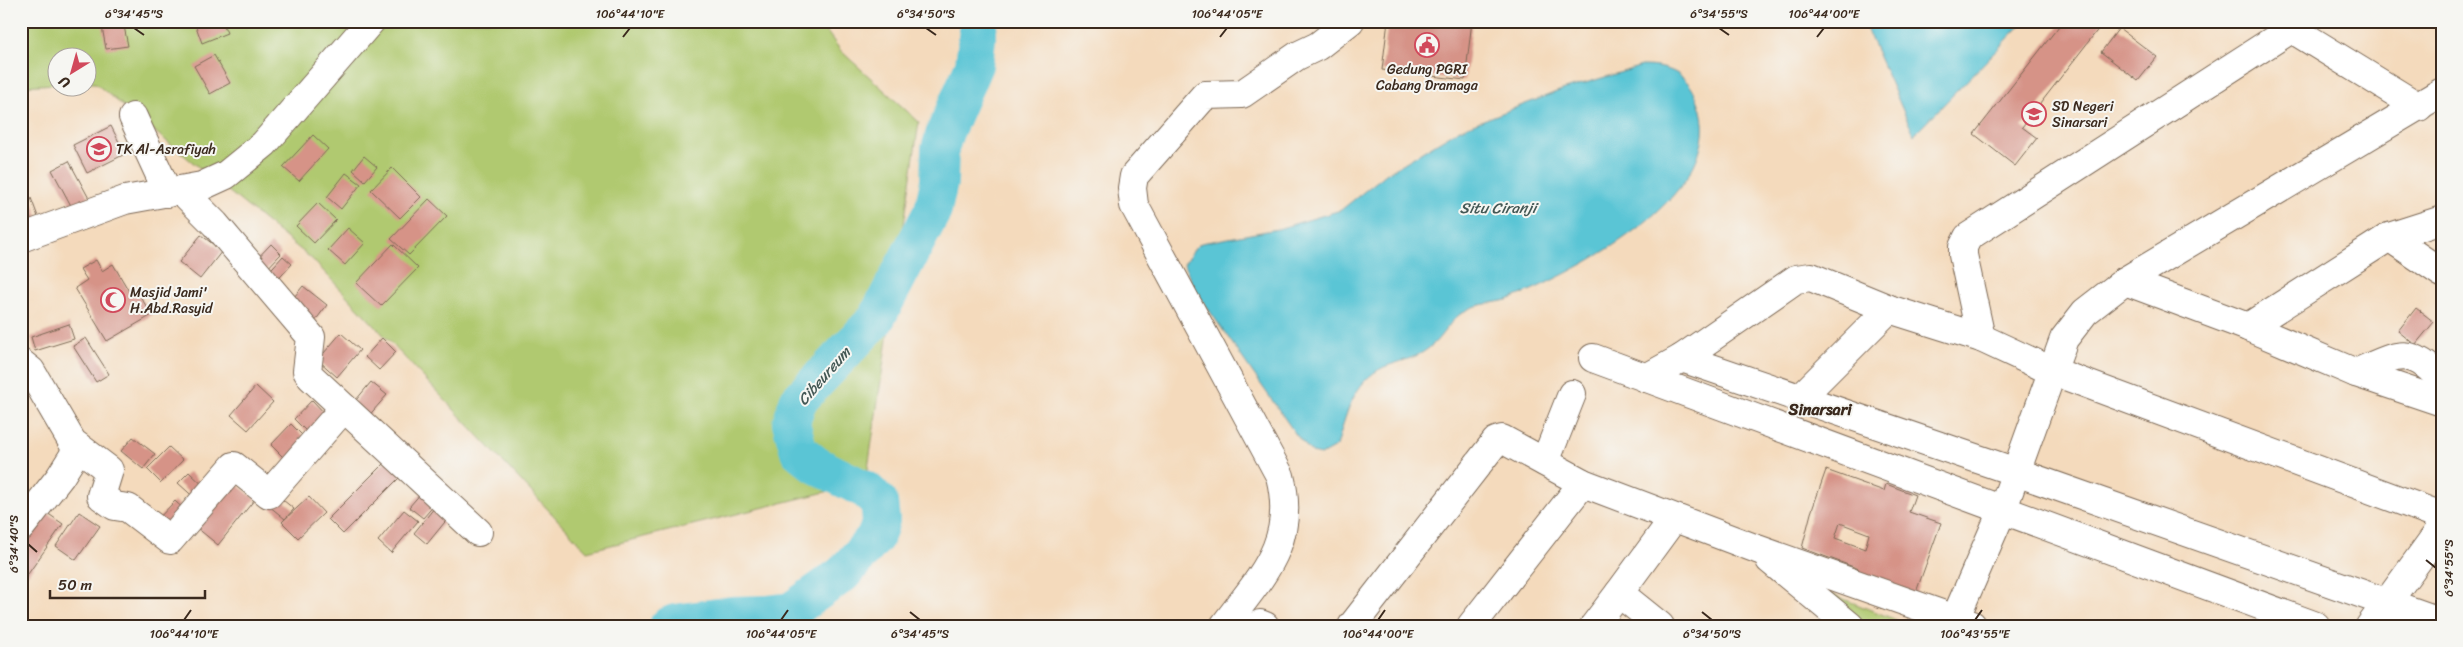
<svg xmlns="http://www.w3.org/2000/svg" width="2463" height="647" viewBox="0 0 2463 647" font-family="Sriracha,sans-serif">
<rect width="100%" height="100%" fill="#f6f6f2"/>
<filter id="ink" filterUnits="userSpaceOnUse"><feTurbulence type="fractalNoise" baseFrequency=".02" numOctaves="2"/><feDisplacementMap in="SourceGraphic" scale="10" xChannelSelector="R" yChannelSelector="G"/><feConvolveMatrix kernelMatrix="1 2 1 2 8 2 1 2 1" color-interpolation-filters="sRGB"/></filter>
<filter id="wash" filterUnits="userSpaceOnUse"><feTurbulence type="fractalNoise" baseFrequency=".0096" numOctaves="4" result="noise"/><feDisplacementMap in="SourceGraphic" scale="20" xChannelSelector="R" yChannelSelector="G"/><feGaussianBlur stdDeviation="1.12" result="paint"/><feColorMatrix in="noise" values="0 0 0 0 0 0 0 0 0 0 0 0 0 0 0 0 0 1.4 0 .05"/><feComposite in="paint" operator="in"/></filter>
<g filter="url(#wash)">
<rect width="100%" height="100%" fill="#f4dabc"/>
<!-- green -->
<g fill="#b0c96f" stroke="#767a46">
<path d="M21,21H819L841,51L919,122L866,482L587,551L312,259L95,83H88V58H58L57,84L21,86Z"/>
<path d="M1821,590L1911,626H1860Z"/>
</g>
<!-- water -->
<g fill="#5ac5d5" stroke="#4a787a">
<path d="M1863,21H2025L1914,135Z"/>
<path d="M1642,66C1670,66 1688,74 1698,101C1734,192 1578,271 1513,298C1497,304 1480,302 1465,311C1449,320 1443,337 1429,348C1415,359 1399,361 1384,367C1353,381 1345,417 1337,446L1321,455L1312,453L1297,436L1195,290L1184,264L1195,248L1201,243L1278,229L1341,210L1386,174L1460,129L1562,90Z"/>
</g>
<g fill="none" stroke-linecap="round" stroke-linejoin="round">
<!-- river -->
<path stroke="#5ac5d5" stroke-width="38" d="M668,626L675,623L732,615L767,614L791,611L843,574L876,536L881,520L879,502L866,490L816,465L799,451L791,423L798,401L876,319L933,210L939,182L940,149L945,132L974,65L979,21"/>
</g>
<g id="blocks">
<!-- building -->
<g fill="#d69387" fill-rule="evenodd">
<path d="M101,21H123L128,46L106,49Z"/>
<path d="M194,21H222L227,33L202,43Z"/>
<path d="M1388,21H1472L1465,80L1382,70Z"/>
<path d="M2063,21L2103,23L2022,127L2037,138L2015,166L1974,134Z"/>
<path d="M2119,28L2157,57L2138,81L2101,52Z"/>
<path d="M214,55L230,83L210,94L194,66Z"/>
<path d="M111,126L125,154L87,173L73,145Z"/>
<path d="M313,135L328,149L299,181L283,167Z"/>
<path d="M21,151L29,169L21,172Z"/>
<path d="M364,156L377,167L365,181L353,170Z"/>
<path d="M69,161L93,206L76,215L52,170Z"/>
<path d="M392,168L421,197L400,218L371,190Z"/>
<path d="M346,173L361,184L341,209L327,197Z"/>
<path d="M31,198L40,222L21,229V202Z"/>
<path d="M429,199L447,216L409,255L391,239Z"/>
<path d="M318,203L336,220L314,243L296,226Z"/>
<path d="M348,228L365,243L345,265L328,250Z"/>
<path d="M201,235L222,251L200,279L179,262Z"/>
<path d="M271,244L281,254L262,274L252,264Z"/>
<path d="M393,244L418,268L381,306L356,283Z"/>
<path d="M283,256L292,264L273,285L264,277Z"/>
<path d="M96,260L102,271L113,264L130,293L136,290L152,315L107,341L75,288L87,280L80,269Z"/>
<path d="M303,286L327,305L315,321L290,302Z"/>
<path d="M2416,308L2434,322L2415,345L2398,331Z"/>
<path d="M69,324L74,339L35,351L31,337Z"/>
<path d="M341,333L360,350L337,377L318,360Z"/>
<path d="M86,338L109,374L96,382L73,346Z"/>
<path d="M382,338L396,352L379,370L365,357Z"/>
<path d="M371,382L387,395L366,419L351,406Z"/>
<path d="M256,386L273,402L248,430L231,415Z"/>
<path d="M312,400L329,418L311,436L294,419Z"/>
<path d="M291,424L309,442L289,463L271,445Z"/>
<path d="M133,437L155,454L143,469L121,451Z"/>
<path d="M169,447L183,460L161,483L147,469Z"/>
<path d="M387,460L402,475L343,534L328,519Z"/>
<path d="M1826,470L1884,491L1886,484L1915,495L1909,512L1941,523L1915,595L1856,581L1859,569L1802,548L1811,513ZM1840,523L1869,534L1865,549L1835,538Z"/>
<path d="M189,472L208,490L198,501L178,483Z"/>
<path d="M228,478L255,499L218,545L191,523Z"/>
<path d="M272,491L294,509L285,519L309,497L324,513L298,538L282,522L285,519L263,501Z"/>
<path d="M423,491L436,503L423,518L409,507Z"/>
<path d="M175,501L188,513L167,535L154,523Z"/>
<path d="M435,507L449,517L427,544L414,533Z"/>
<path d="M40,508L63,524L21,584V535Z"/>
<path d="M404,510L418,521L391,553L378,541Z"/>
<path d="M79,512L100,526L76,560L56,546Z"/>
</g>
</g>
</g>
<g filter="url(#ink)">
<use href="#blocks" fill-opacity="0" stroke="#7c6855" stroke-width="1"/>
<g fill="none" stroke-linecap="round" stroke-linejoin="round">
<defs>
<g id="minor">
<path d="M2279,21L2419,107"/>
<path d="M133,117L168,193"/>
<path d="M182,191L215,224L311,337L307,371L311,377L478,532"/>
<path d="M2389,237L2442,273"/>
<path d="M21,238L125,200L202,186L226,175L264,144L371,21"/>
<path d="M2125,281L2248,327L2356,373L2442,402"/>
<path d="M2248,327L2389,237L2442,220"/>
<path d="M1981,338L1963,255V247L1968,237L2291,29"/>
<path d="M1593,358L2316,626"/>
<path d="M1682,358L2016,472L2442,622"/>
<path d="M21,363L31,371L77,450L60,477L21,527"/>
<path d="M2356,373C2395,356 2410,343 2442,381"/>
<path d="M1646,378L1682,358L1796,279L1811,277L1889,309L1981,338L2052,371L2442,516"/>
<path d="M1799,399L1889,309"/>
<path d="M76,445L109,470L101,496L115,506L128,508L170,540L234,466L269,494L344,408"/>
<path d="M1545,462L1572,394"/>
<path d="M1770,560L1850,626"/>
<path d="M1224,626C1261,576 1297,543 1280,476L1134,205L1132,188L1134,176L1205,95L1242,94L1297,56L1318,46L1350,21"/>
<path d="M1257,626L1260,624L1265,626"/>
<path d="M1352,626L1496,441L1502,439L1583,483L1757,549L1972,625"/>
<path d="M1471,626L1583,483"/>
<path d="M1594,626L1619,593"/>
<path d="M1660,626L1619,593L1674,518"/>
<path d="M1952,626L2002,511L2064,339L2085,312L2125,281L2442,92"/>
<path d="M2370,626L2442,527"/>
</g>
</defs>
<!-- minor casing -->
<use href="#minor" stroke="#7c6855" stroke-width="30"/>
<!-- minor -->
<use href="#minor" stroke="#fff" stroke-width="28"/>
</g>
</g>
<!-- ticks -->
<path fill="none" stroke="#3b2a1e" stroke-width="2" d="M134,28L144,35M926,28L936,35M1719,28L1729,35M623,37L630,28M1220,37L1227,28M1817,37L1824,28M28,544L37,552M2426,560L2436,568M910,612L920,620M1702,612L1712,620M184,620L191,610M781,620L788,610M1378,620L1385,610M1975,620L1982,610"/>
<!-- icons -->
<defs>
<symbol id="civic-ring" viewBox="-11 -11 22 22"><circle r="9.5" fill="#f6f6f2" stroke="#d1495b" stroke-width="1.5"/><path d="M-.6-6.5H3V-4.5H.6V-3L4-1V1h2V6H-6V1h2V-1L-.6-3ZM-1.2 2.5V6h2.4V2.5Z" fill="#d1495b"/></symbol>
<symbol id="school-ring" viewBox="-11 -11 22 22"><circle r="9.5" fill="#f6f6f2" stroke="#d1495b" stroke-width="1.5"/><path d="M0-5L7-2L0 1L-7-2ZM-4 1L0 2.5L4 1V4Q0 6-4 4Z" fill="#d1495b"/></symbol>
<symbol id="mosque-ring" viewBox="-11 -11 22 22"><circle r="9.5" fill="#f6f6f2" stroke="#d1495b" stroke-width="1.5"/><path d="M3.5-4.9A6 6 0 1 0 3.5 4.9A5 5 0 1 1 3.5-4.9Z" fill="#d1495b"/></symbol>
</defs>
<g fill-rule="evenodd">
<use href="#civic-ring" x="1413" y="31" width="28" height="28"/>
<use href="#school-ring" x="2020" y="100" width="28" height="28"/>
<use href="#school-ring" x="85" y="135" width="28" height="28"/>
<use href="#mosque-ring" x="99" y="286" width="28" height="28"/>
</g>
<g text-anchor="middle" stroke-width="4" stroke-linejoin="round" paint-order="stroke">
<!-- poi labels -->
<g font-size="14" fill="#3b2a1e" stroke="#f6f6f2" text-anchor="start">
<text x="1427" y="74" text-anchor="middle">Gedung PGRI<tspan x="1427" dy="16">Cabang Dramaga</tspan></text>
<text x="2052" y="111">SD Negeri<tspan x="2052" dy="16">Sinarsari</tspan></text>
<text x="116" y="154">TK Al-Asrafiyah</text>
<text x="130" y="297">Masjid Jami'<tspan x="130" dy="16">H.Abd.Rasyid</tspan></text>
</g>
<!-- water labels -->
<g font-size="15" font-style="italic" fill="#445855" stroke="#f6f6f2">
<text x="1498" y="213">Situ Ciranji</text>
<text transform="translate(824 376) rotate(-49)" y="5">Cibeureum</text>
</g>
<!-- quarter labels -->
<g font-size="16" font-weight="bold" fill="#3b2a1e" stroke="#f6f6f2">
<text x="1820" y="415">Sinarsari</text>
</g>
</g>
<!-- margin -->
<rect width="2463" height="647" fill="none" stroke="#f6f6f2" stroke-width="55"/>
<!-- north arrow -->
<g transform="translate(72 72) rotate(217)"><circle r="24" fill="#f6f6f2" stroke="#aba49d"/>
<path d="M0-4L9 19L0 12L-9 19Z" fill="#d1495b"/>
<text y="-8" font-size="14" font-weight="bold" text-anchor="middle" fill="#3b2a1e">U</text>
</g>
<!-- scale -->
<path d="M50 590v8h155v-8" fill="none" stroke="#3b2a1e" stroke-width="2.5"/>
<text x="58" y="590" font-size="15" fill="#3b2a1e" stroke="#f6f6f2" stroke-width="4" paint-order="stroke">50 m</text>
<rect x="28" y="28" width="2408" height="592" fill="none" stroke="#3b2a1e" stroke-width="2"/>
<g font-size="12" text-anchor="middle" fill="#3b2a1e">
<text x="134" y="18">6°34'45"S</text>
<text x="630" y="18">106°44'10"E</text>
<text x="926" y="18">6°34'50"S</text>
<text x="1227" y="18">106°44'05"E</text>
<text x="1719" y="18">6°34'55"S</text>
<text x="1824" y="18">106°44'00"E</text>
<text transform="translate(14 544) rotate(-90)" y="4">6°34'40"S</text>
<text transform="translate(2449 568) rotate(-90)" y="4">6°34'55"S</text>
<text x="184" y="638">106°44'10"E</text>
<text x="781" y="638">106°44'05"E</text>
<text x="920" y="638">6°34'45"S</text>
<text x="1378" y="638">106°44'00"E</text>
<text x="1712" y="638">6°34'50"S</text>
<text x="1975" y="638">106°43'55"E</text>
</g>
</svg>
